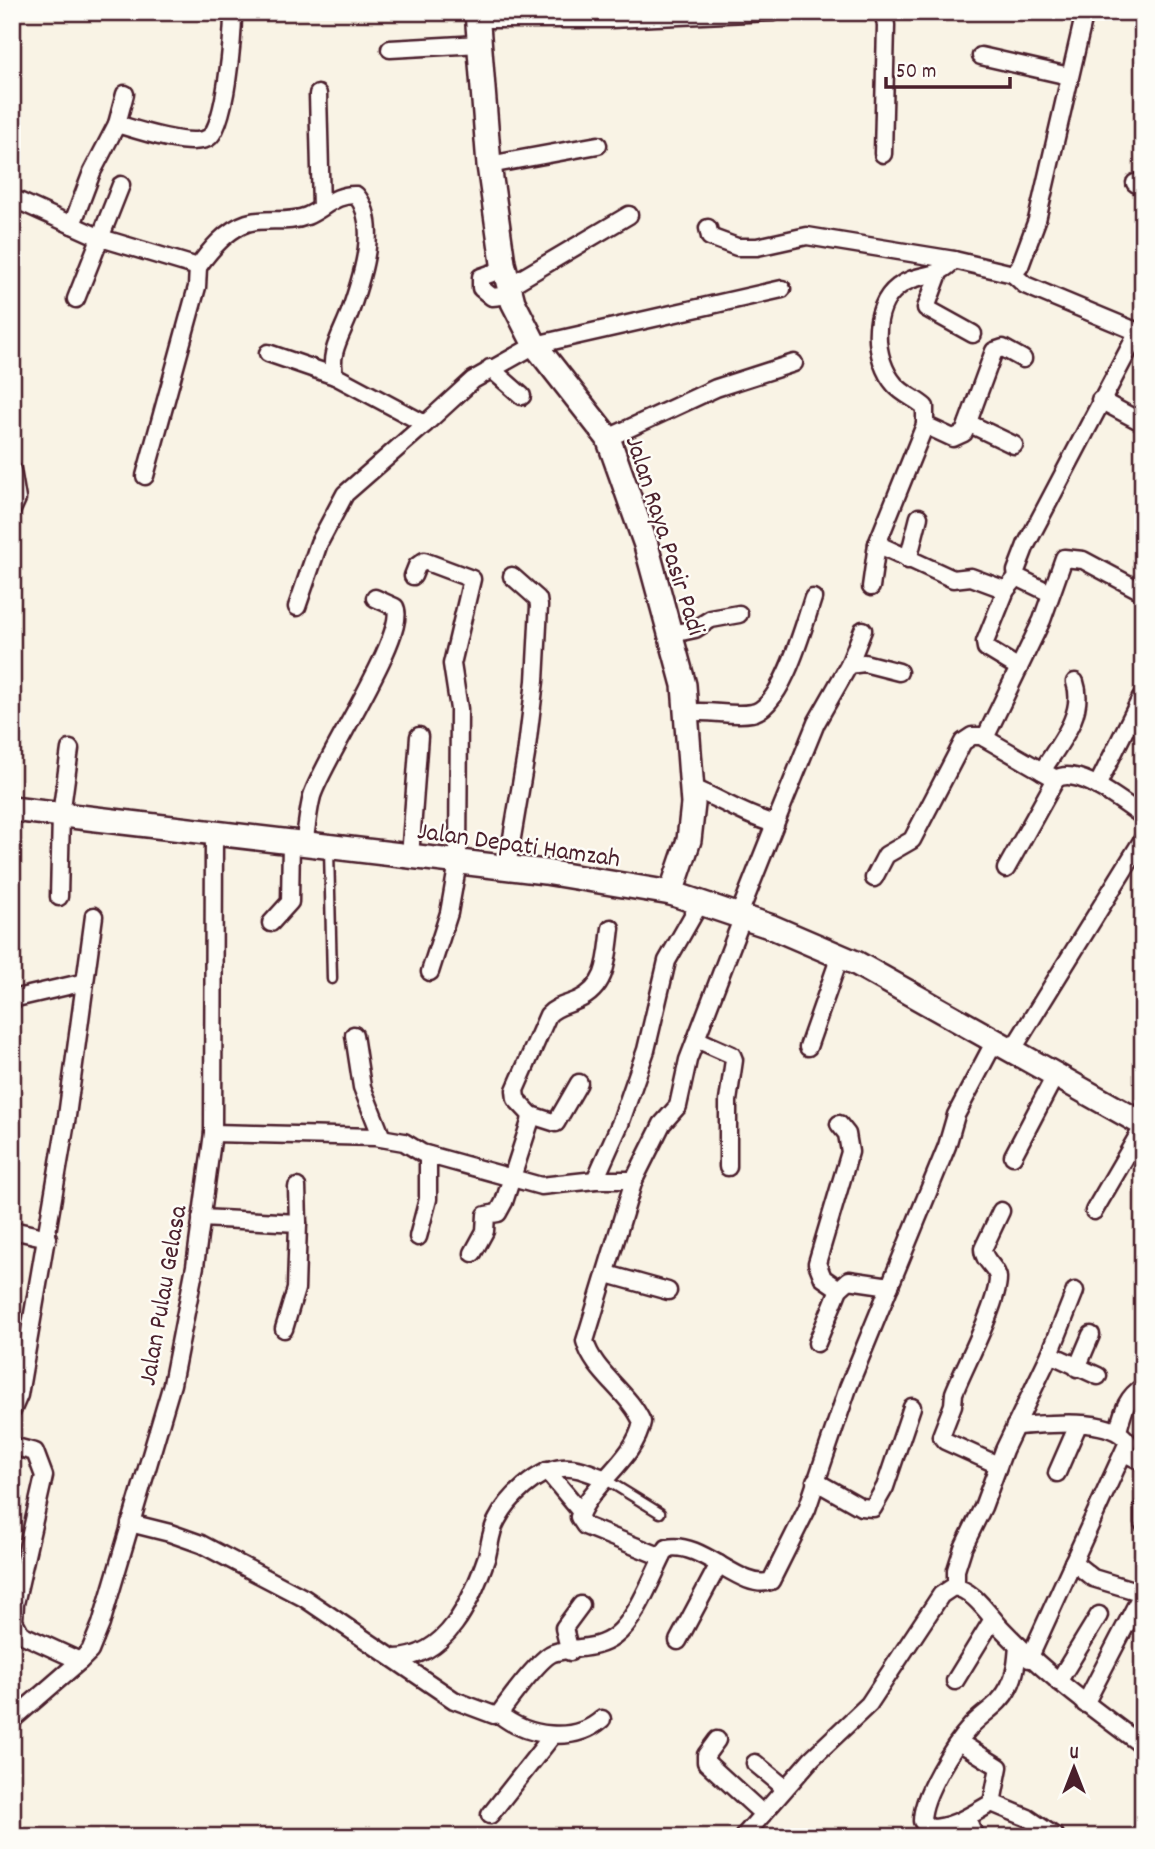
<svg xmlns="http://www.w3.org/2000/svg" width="1155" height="1849" viewBox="0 0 1155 1849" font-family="Dekko,sans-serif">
<rect width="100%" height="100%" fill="#f9f3e5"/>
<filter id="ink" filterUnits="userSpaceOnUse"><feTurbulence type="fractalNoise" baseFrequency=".0143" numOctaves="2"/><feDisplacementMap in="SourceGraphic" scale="14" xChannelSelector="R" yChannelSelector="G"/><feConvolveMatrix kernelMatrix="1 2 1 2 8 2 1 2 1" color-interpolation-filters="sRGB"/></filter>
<g filter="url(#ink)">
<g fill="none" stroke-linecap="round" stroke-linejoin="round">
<defs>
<g id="lane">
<path d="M329,849L332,979"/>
<path d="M603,1478L660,1513"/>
</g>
<g id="street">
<path d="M883,12L886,25L883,154"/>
<path d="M478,19H611L774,12"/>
<path d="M390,49L480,44"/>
<path d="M981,56L1069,76"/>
<path d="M318,94L321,207"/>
<path d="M117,124L125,94"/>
<path d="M489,165L598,145"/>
<path d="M1135,183L1143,187"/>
<path d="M12,198L101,238L198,267C210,250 226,230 247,223C265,217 288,224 307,216C325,208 335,194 356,195C380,223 362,277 351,309C344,331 327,353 335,376L425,424L473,380L535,345L782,289"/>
<path d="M72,225L92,172L117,124C137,130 189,148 208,138C226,128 233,34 233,12"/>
<path d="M708,228L710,237L737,247H757L807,236L954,260L1013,274L1020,266L1037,220L1085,12"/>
<path d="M954,260C936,281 918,271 898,287C870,308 873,360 895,385C904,395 915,398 925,407V425L953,438L964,433L994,351L1003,348L1023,359"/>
<path d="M504,269L481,277V288L492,297L511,295"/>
<path d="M939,273L926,308L973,334"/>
<path d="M1013,274L1025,285L1138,332"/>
<path d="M509,286L629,215"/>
<path d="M76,299L121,185"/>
<path d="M268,353L335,376"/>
<path d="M490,368L522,396"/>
<path d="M1100,400L1143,423"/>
<path d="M968,423L1014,445"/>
<path d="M608,438L716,388L794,363"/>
<path d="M12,470L17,499L12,510"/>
<path d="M145,476L197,287L198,267"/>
<path d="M877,544L925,425"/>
<path d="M908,560L919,517"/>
<path d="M413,576L417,566L424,561L472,579L452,664L459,709L458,862L449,913L430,972"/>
<path d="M1017,577L1050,593"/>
<path d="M871,587L877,544L953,579L971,577L1006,590"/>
<path d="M297,607L319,543L345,494L425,424"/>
<path d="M672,634L695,629L711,619L739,614"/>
<path d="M849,665L864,663L899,672"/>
<path d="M1019,668L986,648L985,642L1006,590L1017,577L1016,571L1026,545L1138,332L1143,330"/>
<path d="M687,713C709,709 731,717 752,713C782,708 804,625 813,598"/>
<path d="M985,738L1042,620L1064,558L1083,560L1143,592"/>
<path d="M1042,771C1058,745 1086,714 1075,682"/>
<path d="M1097,786L1141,698"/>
<path d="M693,788C722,800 745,816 775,824L816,723L849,665L863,630"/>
<path d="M304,843C307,828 308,811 312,796C323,760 409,632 395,607L375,598"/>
<path d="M410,857L419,736"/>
<path d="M507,867L526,755L535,681L539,606L538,599L512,576"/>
<path d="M1006,869L1056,779"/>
<path d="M874,878L886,855L912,840L963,742L972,736H981L1056,779C1078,765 1124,804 1143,816"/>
<path d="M59,897L61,815L70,749"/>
<path d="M738,917L775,824"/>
<path d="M271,923L290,902L291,842"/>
<path d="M12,999L85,982"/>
<path d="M354,1035L362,1087L382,1138"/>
<path d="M696,1039L732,1055L734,1060L728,1101V1167"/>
<path d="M808,1047L840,956"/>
<path d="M1013,1049L1143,839"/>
<path d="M531,1115L556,1123L579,1083"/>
<path d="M839,1124L847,1134L850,1152L817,1263L823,1278L839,1289"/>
<path d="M213,1133L375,1137L404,1142L422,1153L541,1186L595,1180H634L585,1341C593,1372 629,1392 642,1422C635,1459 593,1482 579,1517L585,1526L662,1557"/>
<path d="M1013,1156L1056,1074"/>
<path d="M595,1180L620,1124L646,1050L667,961L700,903"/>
<path d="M634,1180L662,1124L678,1106L688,1060L742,919"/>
<path d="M297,1187L298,1223"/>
<path d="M1094,1211L1143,1127"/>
<path d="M201,1218L298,1223L296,1289L284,1329"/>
<path d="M12,1230L48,1238"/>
<path d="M418,1237L428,1199V1155"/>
<path d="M473,1253L485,1231L486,1215L498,1213L504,1202L530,1122L531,1115L516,1099L515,1090L548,1015C556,1006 567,1005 578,1000C608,986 607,958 611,928"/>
<path d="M607,1274L668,1291"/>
<path d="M817,1343L839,1289L849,1280L890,1286"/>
<path d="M1050,1354L1075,1291"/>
<path d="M1077,1368L1091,1335"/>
<path d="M12,1411L19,1395L67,1116L94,916"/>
<path d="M1015,1426C1044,1425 1110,1415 1128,1442L1029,1659"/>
<path d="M1118,1431C1123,1412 1126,1397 1143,1387"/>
<path d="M12,1446L35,1452L44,1476L15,1604L14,1621L21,1634L80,1661"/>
<path d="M1124,1453L1143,1462"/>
<path d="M998,1465L945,1441L941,1436L953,1405L954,1393C964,1367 998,1304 998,1278C997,1267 983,1261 983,1249L1001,1211"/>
<path d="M547,1471L581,1512"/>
<path d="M1057,1473L1078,1425"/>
<path d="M815,1481L861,1507L873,1508L885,1487L912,1407"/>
<path d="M1143,1507V1523"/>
<path d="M130,1523L170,1533L201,1544L304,1598L454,1700L494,1715L499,1714C509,1700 540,1658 553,1653C574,1646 596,1651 615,1636C638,1618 653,1574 667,1548C702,1540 742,1592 771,1581L807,1509L848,1388L947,1146L956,1115L996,1039"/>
<path d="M1073,1562L1093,1578L1143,1593"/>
<path d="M956,1587V1570L963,1548L983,1507L1004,1450L1050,1354L1098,1376"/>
<path d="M678,1641L719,1564"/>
<path d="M1018,1645C1017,1660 1016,1674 1009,1687C1000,1705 984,1712 971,1726C953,1746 922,1795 922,1821L930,1828C953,1828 972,1814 992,1803L1028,1818L1056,1837"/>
<path d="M570,1652L564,1628L581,1605"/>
<path d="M393,1658C447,1659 472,1600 487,1556C490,1544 491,1530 497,1520C508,1498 537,1470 562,1468C576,1466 590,1473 603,1478"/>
<path d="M955,1681L993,1619"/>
<path d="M1058,1682L1099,1615"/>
<path d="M1085,1704L1143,1592"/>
<path d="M499,1714C527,1737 574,1744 602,1719"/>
<path d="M12,1720L80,1661L90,1651L101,1624L172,1384L195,1266L213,1133L214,833"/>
<path d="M717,1740L706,1755V1762L763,1814"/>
<path d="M959,1742L999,1767L992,1803"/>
<path d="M755,1763L785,1788"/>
<path d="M490,1815L553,1735"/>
<path d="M967,1818L975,1837"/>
<path d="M743,1837L812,1758L869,1704L941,1595L953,1587C973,1589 988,1614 1001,1628C1044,1673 1093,1709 1143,1746"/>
</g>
<g id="secondary">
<path d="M477,12L489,165L503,263L513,302L535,345L608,438L646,545L684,685L693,804L689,840L671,893"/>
<path d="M12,809L545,872L671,893L772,927L856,963L1143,1124"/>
</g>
</defs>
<!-- lane casing -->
<use href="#lane" stroke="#4a1f2b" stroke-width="13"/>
<!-- street casing -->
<use href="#street" stroke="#4a1f2b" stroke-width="21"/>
<!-- secondary casing -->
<use href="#secondary" stroke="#4a1f2b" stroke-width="28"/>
<!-- lane -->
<use href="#lane" stroke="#fdfcf7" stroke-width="8"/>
<!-- street -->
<use href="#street" stroke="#fdfcf7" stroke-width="16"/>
<!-- secondary -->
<use href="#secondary" stroke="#fdfcf7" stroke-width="23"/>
</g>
</g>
<g text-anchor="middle" stroke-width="5" stroke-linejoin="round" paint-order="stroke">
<!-- street labels -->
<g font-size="26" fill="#4a1f2b" stroke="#fdfcf7">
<text transform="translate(667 535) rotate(72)" y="9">Jalan Raya Pasir Padi</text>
<text transform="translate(519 843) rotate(8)" y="9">Jalan Depati Hamzah</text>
<text transform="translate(161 1295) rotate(-80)" y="9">Jalan Pulau Gelasa</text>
</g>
</g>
<!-- margin -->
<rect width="1155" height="1849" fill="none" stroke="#fdfcf7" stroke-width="42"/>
<rect x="21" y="21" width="1113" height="1807" fill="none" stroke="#4a1f2b" stroke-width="2.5" filter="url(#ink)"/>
<!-- north arrow -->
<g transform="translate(1074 1768)" stroke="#fdfcf7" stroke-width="5" paint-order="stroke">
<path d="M0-5L12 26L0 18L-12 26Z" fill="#4a1f2b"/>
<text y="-10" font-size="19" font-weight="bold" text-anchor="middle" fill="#4a1f2b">U</text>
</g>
<!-- scale -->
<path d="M886 77v10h124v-10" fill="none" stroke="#4a1f2b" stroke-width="3.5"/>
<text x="896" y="77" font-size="21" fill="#4a1f2b" stroke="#fdfcf7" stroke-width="5" paint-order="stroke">50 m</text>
</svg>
